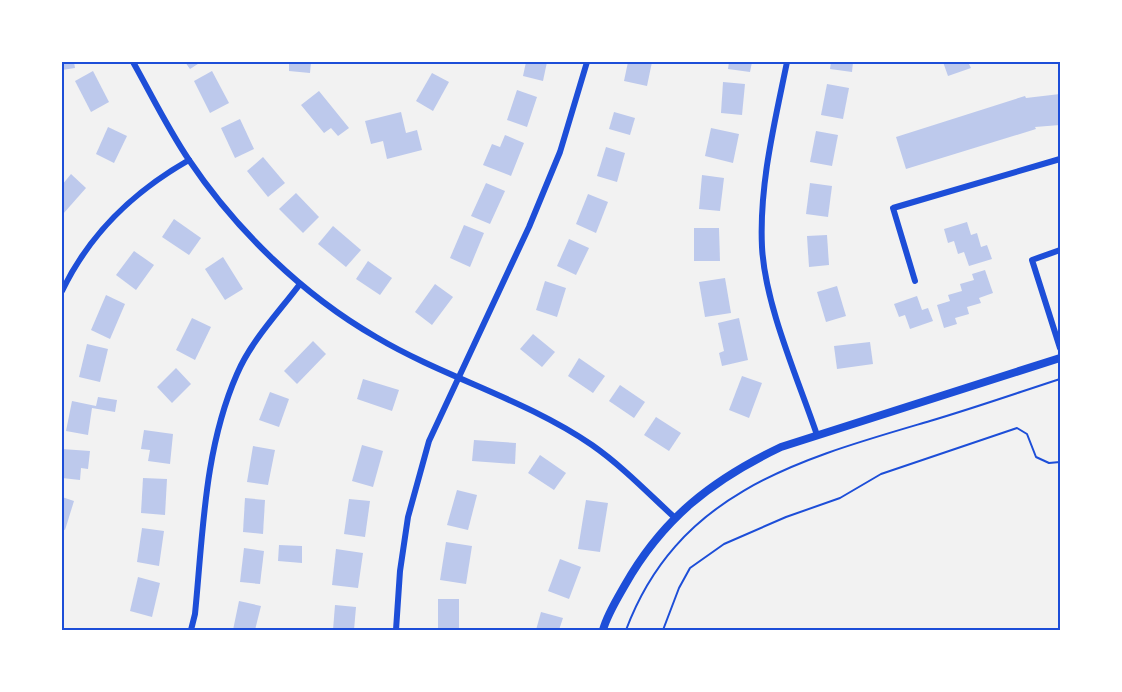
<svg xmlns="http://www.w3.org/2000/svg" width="1122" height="692" viewBox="0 0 1122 692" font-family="'PT Sans Narrow',sans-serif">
<rect width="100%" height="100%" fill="#f2f2f2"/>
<!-- building -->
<g fill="#bdc9ec">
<path d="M62,62H74L75,68L62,70Z"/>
<path d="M185,62H201L190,69Z"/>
<path d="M289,62H311L310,73L289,71Z"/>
<path d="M526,62H547L543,81L523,76Z"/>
<path d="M628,62H652L647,86L624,81Z"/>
<path d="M729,62H752L750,72L728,69Z"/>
<path d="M831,62H853L852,72L830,69Z"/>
<path d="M937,62H968L971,68L948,76L943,62L938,64Z"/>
<path d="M93,71L109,102L91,112L75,81Z"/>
<path d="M212,71L229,103L210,113L194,81Z"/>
<path d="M432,73L449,82L433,111L416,101Z"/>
<path d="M723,82L745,84L742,115L721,113Z"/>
<path d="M827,84L849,88L843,119L821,115Z"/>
<path d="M517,90L537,97L527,127L507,120Z"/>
<path d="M319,91L349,128L338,136L331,128L324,133L301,105Z"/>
<path d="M1060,94V125L1035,127L1036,129L906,169L896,137L1025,96L1026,98Z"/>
<path d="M401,112L406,133L417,130L422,150L387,159L383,141L371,144L365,121Z"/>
<path d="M614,112L635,118L630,135L609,129Z"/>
<path d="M240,119L254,149L235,158L221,128Z"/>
<path d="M108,127L127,136L114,163L96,154Z"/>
<path d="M711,128L739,134L733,163L705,156Z"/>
<path d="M816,131L838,135L832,166L810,162Z"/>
<path d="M505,135L524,143L511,176L483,165L492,144L500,147Z"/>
<path d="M606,147L625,153L617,182L597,176Z"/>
<path d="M263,157L285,183L268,197L247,171Z"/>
<path d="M71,174L86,188L63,214L62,185Z"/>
<path d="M702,175L724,178L720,211L699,209Z"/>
<path d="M486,183L505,191L490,224L471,216Z"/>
<path d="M810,183L832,186L828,217L806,214Z"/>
<path d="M296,193L319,217L303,233L279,209Z"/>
<path d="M588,194L608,202L596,233L576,224Z"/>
<path d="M174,219L201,238L189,255L162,237Z"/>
<path d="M967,222L971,235L977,233L981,247L987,245L992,259L969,266L964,252L958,254L954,241L948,243L944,229Z"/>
<path d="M464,225L484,233L470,267L450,258Z"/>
<path d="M333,226L361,250L346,267L318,244Z"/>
<path d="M694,228H719L720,261H694Z"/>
<path d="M827,235L829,265L809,267L807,236Z"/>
<path d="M569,239L589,248L576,275L557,266Z"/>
<path d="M134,251L154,265L136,290L116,275Z"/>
<path d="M223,257L243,289L225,300L205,269Z"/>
<path d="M368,261L392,278L380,295L356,279Z"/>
<path d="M985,270L993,293L979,298L981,303L967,307L969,314L955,318L957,324L944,328L937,305L950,301L948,295L962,291L960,284L974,280L972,274Z"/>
<path d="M725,278L731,313L705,317L699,282Z"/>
<path d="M545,281L566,288L557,317L536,310Z"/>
<path d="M435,284L453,297L432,325L415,312Z"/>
<path d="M837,286L846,316L826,322L817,292Z"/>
<path d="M106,295L125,304L110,339L91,330Z"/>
<path d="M917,296L922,310L928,308L933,321L910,329L905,315L899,317L894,304Z"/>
<path d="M192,318L211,327L195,360L176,350Z"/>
<path d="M739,318L748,360L722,366L719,353L724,351L718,323Z"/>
<path d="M533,334L555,352L542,367L520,349Z"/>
<path d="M313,341L326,354L297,384L284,371Z"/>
<path d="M870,342L873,364L837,369L834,346Z"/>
<path d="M87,344L108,349L100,382L79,377Z"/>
<path d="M579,358L605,376L593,393L568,376Z"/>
<path d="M176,368L191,384L172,403L157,387Z"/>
<path d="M742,376L762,383L749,418L729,410Z"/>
<path d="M363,379L399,390L392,411L357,399Z"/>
<path d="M620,385L645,402L634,418L609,401Z"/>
<path d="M270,392L289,399L279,427L259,420Z"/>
<path d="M98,397L117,400L115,412L92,408L88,435L66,431L72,401L96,406Z"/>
<path d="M656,417L681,433L669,451L644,435Z"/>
<path d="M144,430L173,434L170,464L148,461L150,450L141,449Z"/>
<path d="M474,440L516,443L515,464L472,461Z"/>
<path d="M362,445L383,451L373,487L352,481Z"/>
<path d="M253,446L275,450L268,485L247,482Z"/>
<path d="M62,449L90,451L88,469L81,468L80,480L62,478Z"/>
<path d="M540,455L566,473L554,490L528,473Z"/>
<path d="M143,478L167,479L165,515L141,513Z"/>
<path d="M457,490L477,495L468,530L447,525Z"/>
<path d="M62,497L74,501L65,530L62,529Z"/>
<path d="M245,498L265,500L263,534L243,532Z"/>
<path d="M349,499L370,501L365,537L344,534Z"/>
<path d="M586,500L608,503L600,552L578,549Z"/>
<path d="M142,528L164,531L159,566L137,562Z"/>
<path d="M446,542L472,546L466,584L440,580Z"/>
<path d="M279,545L302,546V563L278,561Z"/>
<path d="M244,548L264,551L260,584L240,582Z"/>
<path d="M336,549L363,553L358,588L332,585Z"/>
<path d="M560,559L581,567L569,599L548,591Z"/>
<path d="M138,577L160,583L152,617L130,611Z"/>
<path d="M438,599H459V629L438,628Z"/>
<path d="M239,601L261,606L255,630H233Z"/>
<path d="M335,605L356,607L354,630H333Z"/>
<path d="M541,612L563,618L559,630H536Z"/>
</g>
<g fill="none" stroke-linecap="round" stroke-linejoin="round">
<!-- path -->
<g stroke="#1d4ed8" stroke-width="2">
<path d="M626,630C678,491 801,459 930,421C974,408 1017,393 1060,379"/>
<path d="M663,630L679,588L690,568L724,544L786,517L840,498L881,474L1017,428L1027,434L1036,457L1049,463L1060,462"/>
</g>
<!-- minor -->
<g stroke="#1d4ed8" stroke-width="6">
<path d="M133,62C151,94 168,129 189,160C236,230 303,295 376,337C445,378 525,399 592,445C622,466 647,492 674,517"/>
<path d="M787,62C775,121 759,185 762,247C765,305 798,379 817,435"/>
<path d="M1060,250L1032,260L1060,348"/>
<path d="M915,281L893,208L1060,159"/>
<path d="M62,291C90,233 133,192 189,160"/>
<path d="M191,630L195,614C203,534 204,449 237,374C251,341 279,312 300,284"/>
<path d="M396,630L400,571L408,517L429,441L529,227L560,152L587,62"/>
</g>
<!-- tertiary -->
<path stroke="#1d4ed8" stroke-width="8" d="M603,630C607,615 617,599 625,585C663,518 712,480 781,447L1060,358"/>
</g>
<!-- border -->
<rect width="1122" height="692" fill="none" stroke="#ffffff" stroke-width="126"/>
<rect x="63" y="63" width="996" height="566" fill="none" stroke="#1d4ed8" stroke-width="2"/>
</svg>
